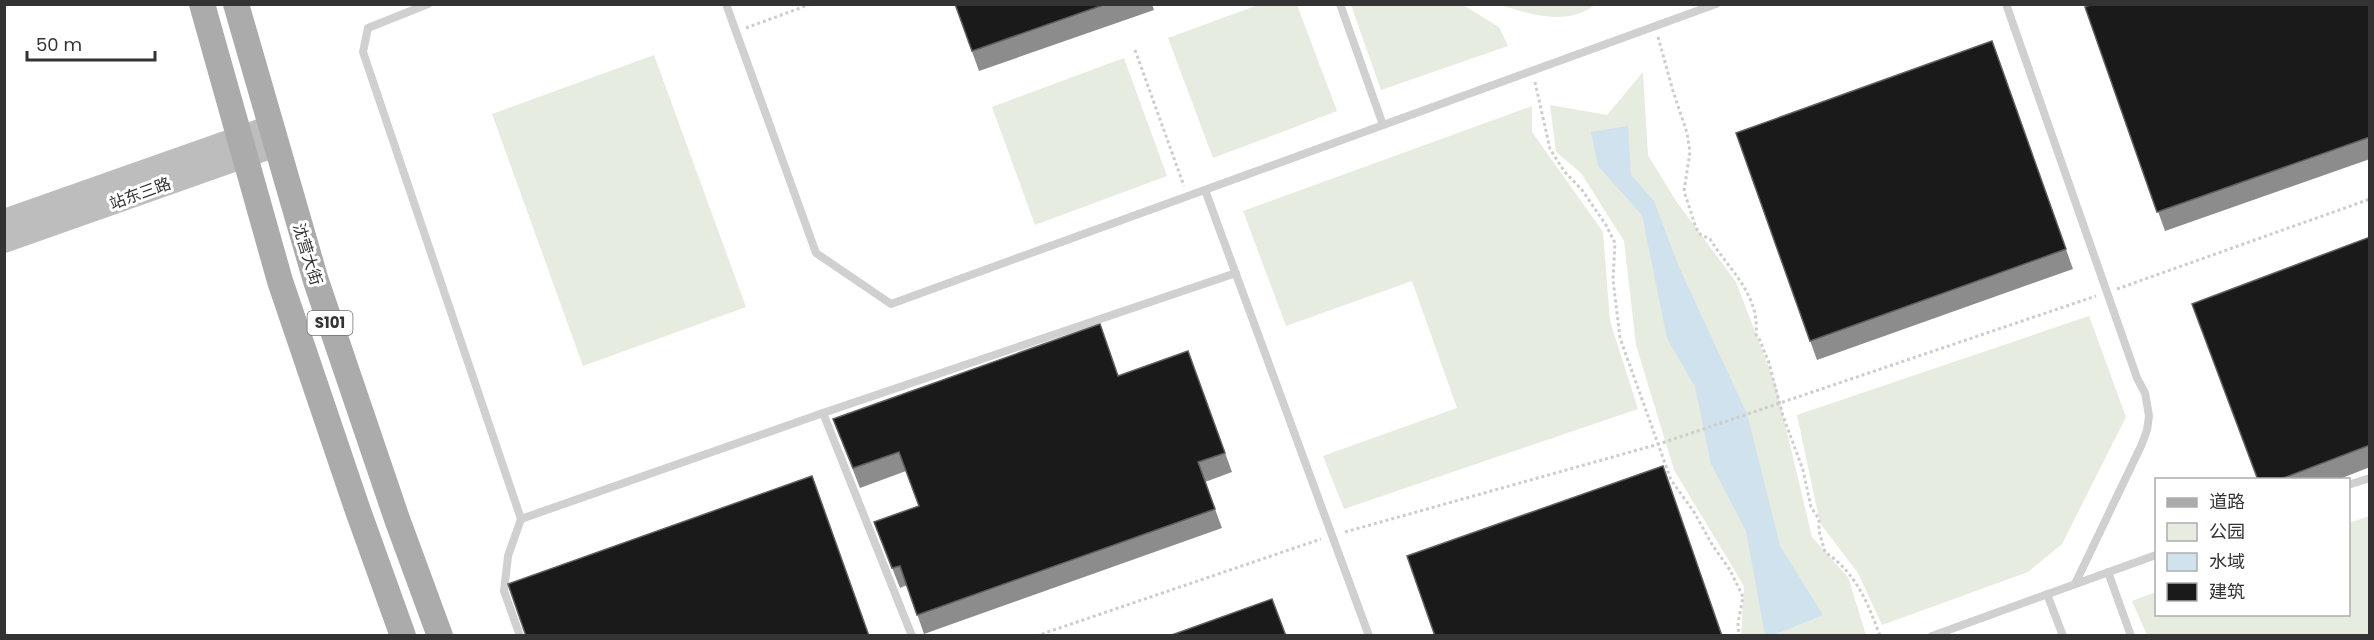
<svg xmlns="http://www.w3.org/2000/svg" width="2374" height="640" viewBox="0 0 2374 640" font-family="Poppins,'Noto Sans SC',sans-serif">
<rect width="100%" height="100%" fill="#fff"/>
<!-- green -->
<g fill="#e6ecdf">
<path d="M1258,5H1297L1337,111L1213,158L1168,38Z"/>
<path d="M1351,5H1463L1499,27L1508,46L1381,90Z"/>
<path d="M1501,5H1595C1567,26 1531,15 1501,5Z"/>
<path d="M654,55L746,307L583,366L492,114Z"/>
<path d="M1124,58L1167,176L1035,225L992,107Z"/>
<path d="M1643,72L1648,155L1676,201L1736,282L1776,386L1812,537L1848,577L1866,635H1741L1744,586L1674,470L1636,345L1624,241L1581,173L1556,152L1550,105L1607,115Z"/>
<path d="M1532,106V132L1603,232L1610,321L1638,409L1344,509L1323,456L1457,408L1412,281L1286,326L1243,211Z"/>
<path d="M2089,316L2126,417L2062,544L2028,572L1882,625L1858,573L1820,523L1797,415Z"/>
<path d="M2369,516V635H2147L2132,601L2156,592V614H2348L2349,523Z"/>
</g>
<!-- water -->
<path fill="#cfe2ee" d="M1628,126L1631,175L1654,201L1679,267L1747,414L1780,546L1823,615L1773,635H1765L1746,531L1711,464L1695,387L1667,338L1642,215L1598,166L1591,132Z"/>
<g fill="none" stroke-linecap="round" stroke-linejoin="round">
<!-- path -->
<g stroke="#cdcdcd" stroke-width="3" stroke-dasharray="3 3" stroke-linecap="butt">
<path d="M746,28L811,4"/>
<path d="M1658,37L1673,91L1687,133L1690,152L1684,191L1696,228L1701,235L1710,239C1729,270 1760,294 1756,335C1763,342 1762,350 1768,359L1783,416L1803,470L1811,507L1819,519V531L1825,552C1856,573 1867,601 1880,636"/>
<path d="M1135,50L1184,186"/>
<path d="M1535,82L1550,149L1564,171L1582,190L1606,225L1615,243L1613,280L1620,338L1671,480L1694,512L1713,546L1730,570L1743,597L1738,623L1739,636"/>
<path d="M2117,289L2370,199"/>
<path d="M1345,532L1659,444L2096,296"/>
<path d="M1036,636L1321,539"/>
</g>
<!-- lane -->
<g stroke="#d0d0d0" stroke-width="8">
<path d="M428,4L368,28L363,52L521,519L508,556L504,591L520,636"/>
<path d="M726,4L816,253L891,304L1716,4"/>
<path d="M1340,4L1383,125"/>
<path d="M2006,4L2137,378L2145,393L2147,404L2149,416L2147,430L2142,444L2075,584"/>
<path d="M1205,190L1369,636"/>
<path d="M823,413L912,636"/>
<path d="M2348,485L2370,478"/>
<path d="M521,519L823,413L1236,273"/>
<path d="M2108,572L2131,636"/>
<path d="M2047,594L2063,636"/>
<path d="M1932,636L2156,555"/>
</g>
<!-- secondary -->
<g stroke="#bdbdbd" stroke-width="24">
<path d="M4,221L271,127"/>
<path d="M4,241L276,145"/>
</g>
<!-- primary -->
<g stroke="#ababab" stroke-width="26">
<path d="M202,4L280,281L357,508L403,636"/>
<path d="M236,4L316,281L397,519L440,636"/>
</g>
</g>
<!-- wall -->
<g fill="#8c8c8c">
<path d="M955,4H1152L1154,10L979,71Z"/>
<path d="M2370,4V159L2165,231L2085,7Z"/>
<path d="M1992,41L2073,269L1817,360L1736,133Z"/>
<path d="M2370,237V467L2337,480H2258Z"/>
<path d="M1188,351L1232,472L1205,482L1222,528L924,634L907,585L900,588L874,522L919,506L906,471L860,488L833,419L1118,376Z"/>
</g>
<!-- building -->
<g fill="#1a1a1a" stroke="#5f5f5f" stroke-width="1.5">
<path d="M955,4H1106L972,51Z"/>
<path d="M2092,4H2370V137L2157,212L2085,7Z"/>
<path d="M1992,41L2066,249L1810,341L1736,133Z"/>
<path d="M2370,237V445L2278,480H2258L2192,304Z"/>
<path d="M1100,324L1118,376L1188,351L1225,453L1198,462L1215,509L917,615L900,566L892,568L874,522L919,506L899,452L853,468L833,419Z"/>
<path d="M1663,466L1722,636H1435L1407,556Z"/>
<path d="M812,476L869,636H526L508,584Z"/>
<path d="M1272,599L1286,636H1169Z"/>
</g>
<g text-anchor="middle" stroke-width="6" stroke-linejoin="round" paint-order="stroke">
<!-- shield labels -->
<rect fill="#fff" stroke="#707070" stroke-width="1.5" x="307.5" y="311" width="45" height="24" rx="4.5"/>
<g font-size="15" font-weight="bold" fill="#333">
<text x="330" y="328">S101</text>
</g>
<!-- street labels -->
<g font-size="16" fill="#333" stroke="#fff">
<text transform="translate(140 193) rotate(-20)" y="6">站东三路</text>
<text transform="translate(308 254) rotate(73)" y="6">沈营大街</text>
</g>
</g>
<!-- border -->
<rect width="2374" height="640" fill="none" stroke="#333333" stroke-width="12"/>
<!-- legend -->
<rect x="2155" y="478" width="195" height="138" fill="#ffffff" stroke="#adadad" stroke-width="1.5"/>
<rect x="2167" y="498" width="30" height="9" fill="#ababab" stroke="#adadad" stroke-width="1.5"/>
<text x="2209" y="508" font-size="18" fill="#333333">道路</text>
<rect x="2167" y="523" width="30" height="18" fill="#e6ecdf" stroke="#adadad" stroke-width="1.5"/>
<text x="2209" y="538" font-size="18" fill="#333333">公园</text>
<rect x="2167" y="553" width="30" height="18" fill="#cfe2ee" stroke="#adadad" stroke-width="1.5"/>
<text x="2209" y="568" font-size="18" fill="#333333">水域</text>
<rect x="2167" y="583" width="30" height="18" fill="#1a1a1a" stroke="#adadad" stroke-width="1.5"/>
<text x="2209" y="598" font-size="18" fill="#333333">建筑</text>
<!-- scale -->
<path d="M27 51v9h128v-9" fill="none" stroke="#333333" stroke-width="3"/>
<text x="36" y="51" font-size="18" fill="#333333" stroke="#ffffff" stroke-width="4.5" paint-order="stroke">50 m</text>
</svg>
